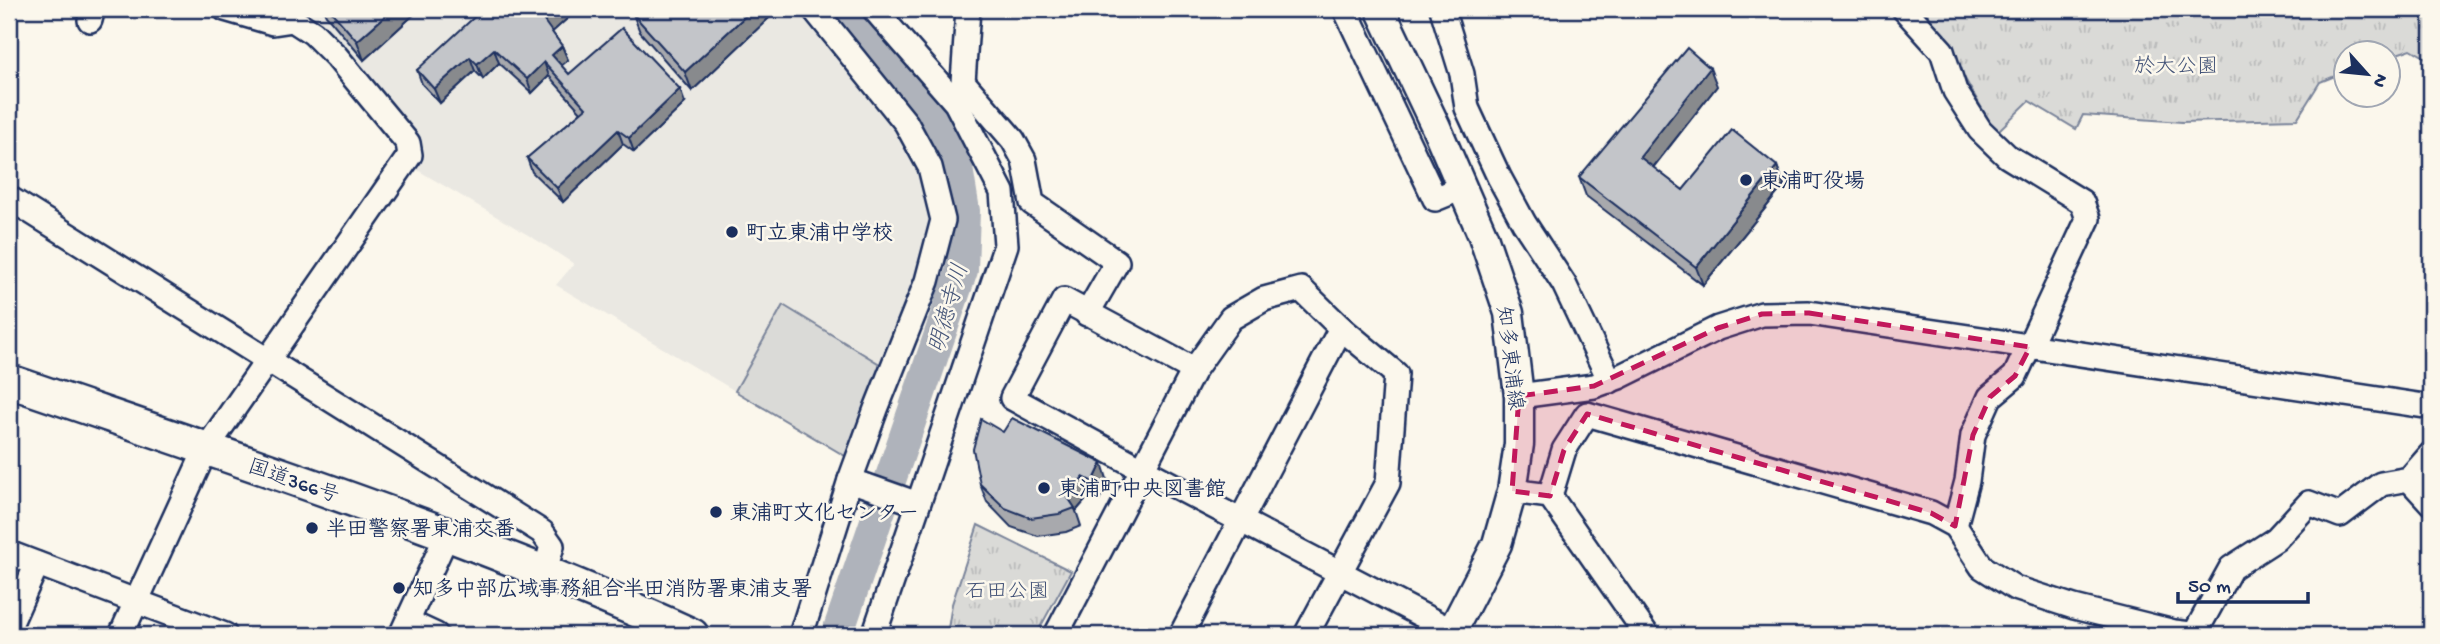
<svg xmlns="http://www.w3.org/2000/svg" width="2440" height="644" viewBox="0 0 2440 644" font-family="'Gochi Hand','Klee One',sans-serif">
<defs>
<pattern id="park-tufts" width="24" height="20" patternUnits="userSpaceOnUse" patternTransform="scale(1.75)"><rect width="24" height="20" fill="#dadad7"/><path d="M3 7l-1-3M5 7V3M7 7l1-3M15 17l-1-3M17 17v-4M19 17l1-3" fill="none" stroke="#babbbb"/></pattern>
</defs>
<rect width="100%" height="100%" fill="#fbf7ec"/>
<filter id="ink" filterUnits="userSpaceOnUse"><feTurbulence type="fractalNoise" baseFrequency=".0143" numOctaves="2"/><feDisplacementMap in="SourceGraphic" scale="14" xChannelSelector="R" yChannelSelector="G"/><feConvolveMatrix kernelMatrix="1 2 1 2 8 2 1 2 1" color-interpolation-filters="sRGB"/></filter>
<g filter="url(#ink)">
<!-- built -->
<path fill="#eae8e2" d="M301,9H815L906,123L943,220L857,463L556,285L574,264L545,245L414,168L423,154L317,21L313,23Z"/>
<!-- park -->
<g fill="url(#park-tufts)" stroke="#7a849a" stroke-width="2">
<path d="M1925,9H2431V61L2411,49L2388,57V52H2346L2345,72L2320,82L2297,119L2182,122L2083,115L2076,129L2029,101L1996,133Z"/>
<path d="M978,525L1071,571L1036,635H947L952,604Z"/>
</g>
<!-- pitch -->
<path fill="#dadad7" stroke="#7a849a" stroke-width="2" d="M783,305L891,371L857,463L735,391Z"/>
<g fill="none" stroke-linecap="round" stroke-linejoin="round">
<!-- river -->
<path stroke="#afb3bb" stroke-width="32" d="M835,9L927,110L957,168L964,211L962,270L837,635"/>
<defs>
<g id="minor">
<path d="M225,9L273,23L293,20"/>
<path d="M968,9L963,82L1013,140L1024,160L1032,203L1117,262L1087,314"/>
<path d="M1345,9L1435,199L1462,188"/>
<path d="M1442,9L1462,74L1467,108L1499,177L1524,223L1564,284L1610,381"/>
<path d="M1904,9L1942,51L1955,91L1980,130L2007,156L2082,202L2088,219L2015,376L1990,397L1973,435L1967,481L1955,526"/>
<path d="M90,20L93,9"/>
<path d="M9,198L542,532L552,546L545,571"/>
<path d="M1194,370L1064,300L1012,398L1144,470L1452,631"/>
<path d="M1519,396L1594,386L1619,377L1718,328L1762,314L1809,313L2431,407"/>
<path d="M2409,479L2431,503"/>
<path d="M850,480L918,504"/>
<path d="M1512,491L1550,496L1647,635"/>
<path d="M1550,496L1564,450L1587,414L1931,513L1955,526L1982,567L2015,588L2074,607L2174,632L2199,635"/>
<path d="M9,553L225,635"/>
<path d="M408,622L436,635"/>
<path d="M9,627L37,564"/>
<path d="M121,635L206,449L410,155L408,143L336,56L313,33L293,20L286,9"/>
<path d="M401,635L447,535"/>
<path d="M801,635L850,480L876,409L927,281L943,220L930,167L906,123L814,9"/>
<path d="M874,635L1006,245L1002,192L956,103L874,9"/>
<path d="M1056,635L1194,370L1231,318L1264,299L1301,289L1341,328L1396,374L1388,483L1306,635"/>
<path d="M1181,635L1341,328"/>
<path d="M2194,635L2231,568L2276,539L2309,503L2340,515L2381,484L2409,479L2431,454"/>
</g>
<path id="major" d="M1380,9L1436,127L1483,236L1509,313L1519,396V444L1512,491L1497,544L1450,635"/>
<path id="highway" d="M9,381C239,460 471,535 692,635"/>
</defs>
<!-- minor casing -->
<use href="#minor" stroke="#1b2f5e" stroke-width="28"/>
<!-- major casing -->
<use href="#major" stroke="#1b2f5e" stroke-width="33"/>
<!-- highway casing -->
<use href="#highway" stroke="#1b2f5e" stroke-width="37"/>
<!-- minor -->
<use href="#minor" stroke="#fbf7ec" stroke-width="23"/>
<!-- major -->
<use href="#major" stroke="#fbf7ec" stroke-width="28"/>
<!-- highway -->
<use href="#highway" stroke="#fbf7ec" stroke-width="32"/>
</g>
<!-- wall -->
<g fill="#a8a9ad" stroke="#1b2f5e" stroke-width="2">
<path d="M323,9H420L364,60L326,15Z"/>
<path d="M511,9H578L552,32L562,46L568,60L561,66L569,74L685,103L634,152L623,144L563,202L532,172L527,158L581,112L549,76L532,93L499,63L483,79L475,71L440,103L422,84L417,70Z"/>
<path d="M639,9H766L769,18L692,91L640,32L633,14Z"/>
<path d="M1717,86L1653,168L1683,190L1777,166L1784,185L1703,285L1586,196L1579,177Z"/>
<path d="M1003,432L1108,482L1099,500L1090,495L1076,511L1081,526L1066,532L1038,536L1011,527L987,502L980,484Z"/>
</g>
<!-- shaded-wall -->
<g fill="#888a8d" stroke="#1b2f5e" stroke-width="2">
<path d="M393,9H420L364,60L357,41Z"/>
<path d="M557,9H578L549,35L544,21Z"/>
<path d="M753,9H766L769,18L692,91L685,72Z"/>
<path d="M562,46L568,60L557,69L552,55Z"/>
<path d="M494,49L499,63L483,79L477,64Z"/>
<path d="M470,57L475,71L440,103L434,89Z"/>
<path d="M544,62L549,76L532,93L527,79Z"/>
<path d="M1710,68L1717,86L1646,176L1640,157Z"/>
<path d="M680,89L685,103L634,152L629,138Z"/>
<path d="M618,130L623,144L563,202L557,188Z"/>
<path d="M1777,166L1784,185L1703,285L1696,267Z"/>
<path d="M1102,463L1108,482L1099,500L1093,482Z"/>
<path d="M1083,477L1090,495L1076,511L1067,496Z"/>
</g>
<!-- building -->
<g fill="#c3c5c9" stroke="#1b2f5e" stroke-width="2">
<path d="M329,9H393L357,41Z"/>
<path d="M483,9H506L508,11L511,9H557L544,21L562,46L552,55L569,74L622,28L680,89L629,138L618,130L557,188L527,158L586,108L544,62L527,79L494,49L477,64L470,57L434,89L417,70Z"/>
<path d="M639,9H753L685,72L633,14Z"/>
<path d="M1687,48L1710,68L1640,157L1683,190L1732,130L1777,166L1696,267L1579,177Z"/>
<path d="M1012,418L1102,463L1093,482L1083,477L1067,496L1075,508L1059,514L1031,518L1005,508L980,484L973,449L981,419L1003,432Z"/>
</g>
</g>
<!-- marked area -->
<path fill="#c2185b" fill-opacity="0.2" stroke="#c2185b" stroke-width="5" stroke-dasharray="14 9" stroke-linejoin="round" d="M1809,313L2030,347L2015,376L1990,397L1973,435L1955,526L1931,513L1587,414L1564,450L1550,496L1512,491L1519,396L1594,386L1718,328L1762,314Z"/>
<!-- markers -->
<g fill="#1b2f5e" stroke="#fbf7ec" stroke-width="2.5">
<circle cx="1746" cy="180" r="7"/>
<circle cx="732" cy="232" r="7"/>
<circle cx="1044" cy="488" r="7"/>
<circle cx="716" cy="512" r="7"/>
<circle cx="312" cy="528" r="7"/>
<circle cx="399" cy="588" r="7"/>
</g>
<g text-anchor="middle" stroke-width="5" stroke-linejoin="round" paint-order="stroke">
<!-- park labels -->
<g font-size="21" fill="#415176" stroke="#fbf7ec">
<text x="2176" y="72">於大公園</text>
<text x="1007" y="597">石田公園</text>
</g>
<!-- poi labels -->
<g font-size="21" font-weight="bold" fill="#1b2f5e" stroke="#fbf7ec" text-anchor="start">
<text x="1760" y="187">東浦町役場</text>
<text x="746" y="239">町立東浦中学校</text>
<text x="1058" y="495">東浦町中央図書館</text>
<text x="730" y="519">東浦町文化センター</text>
<text x="326" y="535">半田警察署東浦交番</text>
<text x="413" y="595">知多中部広域事務組合半田消防署東浦支署</text>
</g>
<!-- street labels -->
<g font-size="21" fill="#1b2f5e" stroke="#fbf7ec">
<text transform="translate(1511 358) rotate(83)" y="7">知多東浦線</text>
<text transform="translate(294 480) rotate(19)" y="7">国道366号</text>
</g>
<!-- water labels -->
<g font-size="23" font-style="italic" fill="#47577a" stroke="#fbf7ec">
<text transform="translate(947 308) rotate(-74)" y="8">明徳寺川</text>
</g>
</g>
<!-- margin -->
<rect width="2440" height="644" fill="none" stroke="#fbf7ec" stroke-width="35"/>
<rect x="18" y="18" width="2405" height="609" fill="none" stroke="#1b2f5e" stroke-width="2.5" filter="url(#ink)"/>
<!-- north arrow -->
<g transform="translate(2367 74) rotate(117)"><circle r="33" fill="#fbf7ec" stroke="#a1a7b3" stroke-width="2"/>
<path d="M0-5L12 26L0 18L-12 26Z" fill="#1b2f5e"/>
<text y="-10" font-size="19" font-weight="bold" text-anchor="middle" fill="#1b2f5e">N</text>
</g>
<!-- scale -->
<path d="M2178 592v10h130v-10" fill="none" stroke="#1b2f5e" stroke-width="3.5"/>
<text x="2188" y="592" font-size="21" fill="#1b2f5e" stroke="#fbf7ec" stroke-width="5" paint-order="stroke">50 m</text>
</svg>
